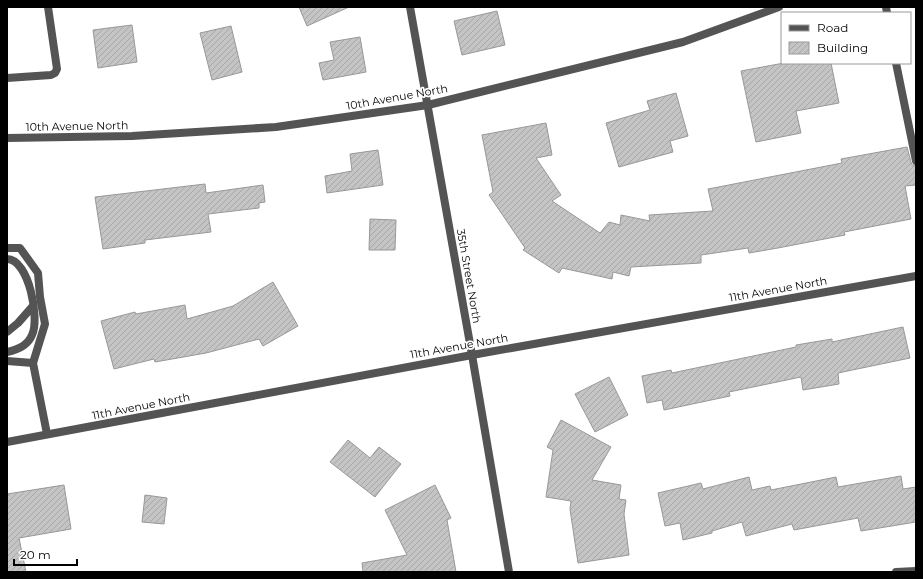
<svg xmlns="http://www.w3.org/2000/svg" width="923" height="579" viewBox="0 0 923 579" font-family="Montserrat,sans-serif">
<defs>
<pattern id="building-hatch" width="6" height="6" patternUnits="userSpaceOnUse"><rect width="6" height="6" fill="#c4c4c4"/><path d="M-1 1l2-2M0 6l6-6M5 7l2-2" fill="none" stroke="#a7a7a7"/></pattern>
</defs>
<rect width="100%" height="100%" fill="#fff"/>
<!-- building -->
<g fill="url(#building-hatch)" stroke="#989898">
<path d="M299,7H349L307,26Z"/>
<path d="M497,11L505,45L462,55L454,21Z"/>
<path d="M132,25L137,62L98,68L93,30Z"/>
<path d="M231,26L242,72L212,80L200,33Z"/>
<path d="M360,37L366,72L323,80L319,63L334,60L330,42Z"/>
<path d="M784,63H831L839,103L796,111L801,133L756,142L741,71Z"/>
<path d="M676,93L688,136L670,141L673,152L619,167L606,123L650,110L647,101Z"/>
<path d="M546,123L552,155L536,158L561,195L552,201L600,233L609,222L620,225L621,215L650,221L649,215L713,211L708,189L842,163L841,159L907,147L911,162L912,165L916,166V185L905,186L911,219L844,232L845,235L778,248L749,253L748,248L701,255V263L631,267L629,276L613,272L612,279L562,268L559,273L523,250L525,248L489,195L493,192L482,135Z"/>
<path d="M378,150L383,185L327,193L325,176L352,171L350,154Z"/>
<path d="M205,184L206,193L263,185L265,202L259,203V208L208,214L211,232L145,240V243L103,249L95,197Z"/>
<path d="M370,219L396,220L395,250H369Z"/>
<path d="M273,282L298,326L263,346L259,339L206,353L155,362L154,359L114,369L101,321L135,312L136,314L185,305L187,319L233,306Z"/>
<path d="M903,327L910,358L838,373L839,384L803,390L801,377L729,392L730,396L664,410L662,400L647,403L642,376L671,370L672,373L796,347V345L832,339V342Z"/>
<path d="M609,377L628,415L595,432L575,394Z"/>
<path d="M561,420L611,447L592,480L621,485L619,499L626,500L624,514L629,555L578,563L570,509L571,501L546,497L553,450L547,447Z"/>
<path d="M348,440L370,458L379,447L401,464L375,497L330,462Z"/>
<path d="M901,476L903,489L916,487V522L861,531L858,518L794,530L792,524L746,536L742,522L712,531V533L683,540L680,523L665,526L658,493L701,483L703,489L749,477L752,490L770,486L771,490L836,477L838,487Z"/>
<path d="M64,485L71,529L19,538L26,572H7V494Z"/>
<path d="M435,485L451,518L447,520L456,572H363L362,563L407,555L385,510Z"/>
<path d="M145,495L167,498L164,524L142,522Z"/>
</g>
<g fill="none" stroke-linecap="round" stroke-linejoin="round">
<!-- lane -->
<g stroke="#545454" stroke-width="8">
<path d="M886,7L887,13"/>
<path d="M896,63L916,161"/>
<path d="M7,78L51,75L55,73L57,69L48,7"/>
<path d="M7,248H20L38,273L40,297L45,324L33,363L47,434"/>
<path d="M7,259C29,259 40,319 32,335C28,345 17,350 7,352"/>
<path d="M7,332L18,323L33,306"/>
<path d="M7,361L33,363"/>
</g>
<!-- street -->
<g stroke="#545454" stroke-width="8">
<path d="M410,7L472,355L509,572"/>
<path d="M7,138L132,136L276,127L428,105L683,42L779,7"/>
<path d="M7,442L472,355L916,276"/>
<path d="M896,572L916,571"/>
</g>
</g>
<g text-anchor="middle" stroke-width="3.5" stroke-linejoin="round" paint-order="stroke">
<!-- street labels -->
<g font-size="11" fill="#000" stroke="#fff">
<text transform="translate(397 97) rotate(-10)" y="4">10th Avenue North</text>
<text transform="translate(77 126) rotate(-1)" y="4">10th Avenue North</text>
<text transform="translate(469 276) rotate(80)" y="4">35th Street North</text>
<text transform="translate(778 289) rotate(-10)" y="4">11th Avenue North</text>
<text transform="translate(459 346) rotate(-10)" y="4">11th Avenue North</text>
<text transform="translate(141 406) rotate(-11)" y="4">11th Avenue North</text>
</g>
</g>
<!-- border -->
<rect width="923" height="579" fill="none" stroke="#000000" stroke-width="16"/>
<!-- legend -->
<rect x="781" y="12" width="130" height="52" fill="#ffffff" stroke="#999999"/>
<rect x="789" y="25" width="20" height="6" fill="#545454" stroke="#999999"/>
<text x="817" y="32" font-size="12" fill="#000000">Road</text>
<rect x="789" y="42" width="20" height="12" fill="url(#building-hatch)" stroke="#999999"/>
<text x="817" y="52" font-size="12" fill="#000000">Building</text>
<!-- scale -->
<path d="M14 559v6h63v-6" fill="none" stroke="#000000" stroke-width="2"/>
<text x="20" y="559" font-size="12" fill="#000000" stroke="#ffffff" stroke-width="3" paint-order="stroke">20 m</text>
</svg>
